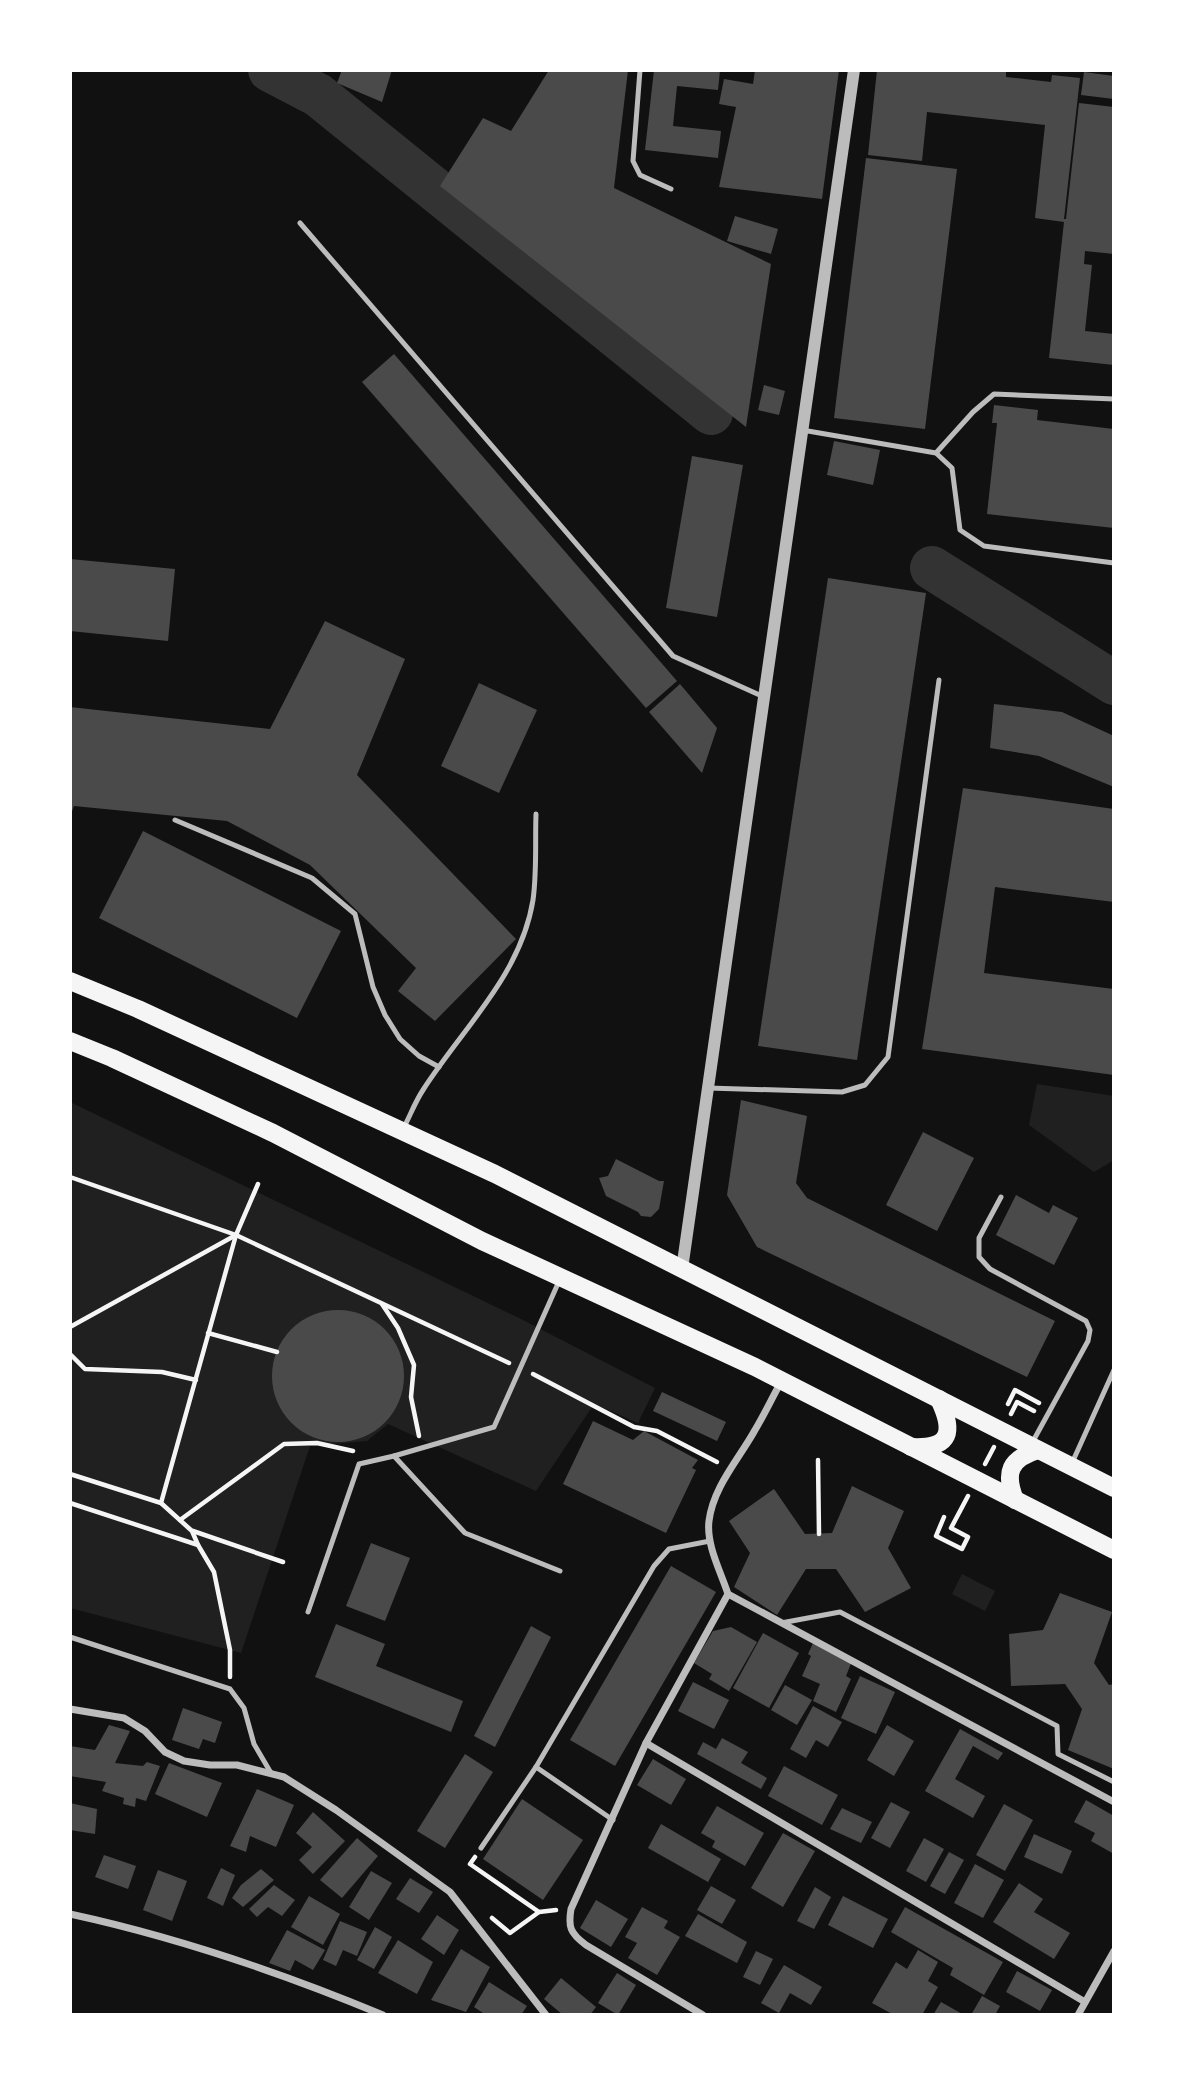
<svg xmlns="http://www.w3.org/2000/svg" width="1184" height="2085" viewBox="0 0 1184 2085" font-family="Rubik,sans-serif">
<rect width="100%" height="100%" fill="#111"/>
<!-- green -->
<g fill="#202020">
<path d="M1037,1084L1114,1096V1160L1094,1172L1029,1125Z"/>
<path d="M70,1102L517,1317L655,1388L638,1423L594,1404L536,1491L388,1424L367,1441L310,1446L241,1653L70,1608Z"/>
<path d="M962,1574L995,1591L985,1611L952,1594Z"/>
</g>
<g fill="none" stroke-linecap="round" stroke-linejoin="round">
<!-- river -->
<g stroke="#333" stroke-width="44">
<path d="M270,70L318,95L711,413"/>
<path d="M932,568L1114,683"/>
</g>
</g>
<!-- building -->
<g fill="#4a4a4a">
<path d="M342,70H392L382,102L337,83Z"/>
<path d="M549,70H628L614,188L771,264L746,427L440,186L483,118L511,131Z"/>
<path d="M654,70H720L718,90L677,86L673,126L721,131L718,158L645,150Z"/>
<path d="M755,70H839L822,199L719,187L736,107L719,104L724,79L753,84Z"/>
<path d="M877,70H1006V77L1051,82L1052,75L1080,78L1064,219H1066L1079,103L1114,107V254L1085,251L1084,264L1092,265L1085,331L1114,334V365L1049,358L1064,222L1035,218L1045,125L927,112L922,161L868,155Z"/>
<path d="M1084,72L1114,76V99L1081,95Z"/>
<path d="M866,158L957,169L925,429L834,418Z"/>
<path d="M735,216L778,229L771,254L727,241Z"/>
<path d="M394,354L677,681L646,708L362,382Z"/>
<path d="M764,385L785,391L779,415L758,410Z"/>
<path d="M994,405L1038,410L1037,420L1114,429V528L987,514L997,423H992Z"/>
<path d="M834,441L880,450L873,485L827,475Z"/>
<path d="M692,456L743,465L717,617L666,608Z"/>
<path d="M70,559L175,569L168,641L70,631Z"/>
<path d="M828,578L926,593L857,1060L758,1046Z"/>
<path d="M325,621L405,659L357,775L516,939L435,1021L398,991L416,968L310,865L227,821L74,806L70,817V707L270,729Z"/>
<path d="M479,683L537,710L499,793L441,766Z"/>
<path d="M680,684L717,728L702,773L649,712Z"/>
<path d="M994,704L1062,712L1114,736V787L1039,756L990,748Z"/>
<path d="M963,788L1114,809V902L995,887L984,973L1114,989V1075L922,1049Z"/>
<path d="M143,831L341,931L297,1018L99,918Z"/>
<path d="M741,1100L807,1116L796,1183L807,1198L1055,1321L1027,1377L757,1247L727,1195Z"/>
<path d="M923,1132L974,1158L937,1231L886,1205Z"/>
<path d="M616,1159L659,1181H664L659,1209L651,1217L641,1216L638,1212L606,1196L599,1178L608,1176Z"/>
<path d="M1016,1195L1049,1213L1053,1205L1078,1218L1054,1265L996,1235Z"/>
<circle cx="338" cy="1376" r="66"/>
<path d="M662,1392L726,1422L717,1441L653,1411Z"/>
<path d="M593,1421L633,1440L644,1431L698,1460L692,1468L696,1470L666,1533L563,1484Z"/>
<path d="M852,1486L904,1511L888,1548L911,1588L865,1612L836,1569H806L777,1615L734,1587L750,1553L729,1521L774,1489L805,1534L832,1533Z"/>
<path d="M371,1543L410,1558L385,1621L346,1606Z"/>
<path d="M671,1566L716,1592L615,1766L570,1740Z"/>
<path d="M1060,1593L1112,1612L1094,1663L1109,1685L1114,1684V1769L1068,1750L1082,1709L1065,1684L1011,1686L1009,1634L1043,1630Z"/>
<path d="M336,1624L385,1644L376,1666L463,1701L451,1732L315,1677Z"/>
<path d="M531,1626L551,1637L495,1747L474,1736Z"/>
<path d="M731,1627L757,1642L729,1691L709,1679L712,1674L694,1663L713,1631Z"/>
<path d="M763,1633L799,1653L769,1708L733,1688Z"/>
<path d="M813,1643L852,1661L846,1676L851,1679L836,1712L813,1701L820,1684L802,1676L811,1656L808,1654Z"/>
<path d="M860,1676L895,1692L876,1734L841,1718Z"/>
<path d="M693,1682L729,1700L714,1729L678,1711Z"/>
<path d="M785,1685L812,1700L797,1725L771,1710Z"/>
<path d="M813,1706L842,1722L828,1747L816,1740L806,1758L790,1749Z"/>
<path d="M183,1708L222,1722L215,1743L203,1739L199,1749L172,1740Z"/>
<path d="M109,1725L130,1731L115,1763L143,1766L147,1762L160,1766L146,1801L136,1798L135,1807L123,1804L124,1798L102,1791L106,1782L70,1776V1746L95,1750Z"/>
<path d="M887,1725L914,1741L894,1776L867,1760Z"/>
<path d="M960,1729L1003,1753L998,1760L973,1746L955,1779L985,1796L973,1818L925,1791Z"/>
<path d="M722,1738L748,1752L741,1763L767,1778L761,1789L697,1754L703,1742L716,1749Z"/>
<path d="M465,1754L493,1772L445,1848L417,1831Z"/>
<path d="M653,1759L686,1779L671,1805L637,1785Z"/>
<path d="M169,1763L222,1783L207,1817L155,1794Z"/>
<path d="M784,1766L838,1795L822,1825L768,1796Z"/>
<path d="M257,1789L294,1805L276,1847L250,1836L246,1852L230,1846Z"/>
<path d="M522,1799L583,1840L543,1900L483,1859Z"/>
<path d="M1086,1800L1114,1816V1854L1091,1841L1095,1833L1074,1822Z"/>
<path d="M891,1802L910,1812L890,1848L871,1838Z"/>
<path d="M70,1803L97,1809L95,1834L70,1830Z"/>
<path d="M1004,1804L1033,1820L1005,1871L976,1855Z"/>
<path d="M717,1806L764,1833L745,1866L712,1847L715,1841L701,1833Z"/>
<path d="M842,1808L872,1822L861,1843L830,1829Z"/>
<path d="M313,1812L345,1841L313,1874L299,1860L312,1847L296,1833Z"/>
<path d="M661,1824L721,1859L708,1882L648,1848Z"/>
<path d="M783,1833L815,1851L783,1907L751,1888Z"/>
<path d="M1034,1834L1072,1851L1062,1874L1024,1857Z"/>
<path d="M357,1838L378,1856L342,1898L320,1880Z"/>
<path d="M924,1838L944,1849L926,1882L906,1871Z"/>
<path d="M949,1852L964,1860L945,1894L930,1886Z"/>
<path d="M104,1855L136,1866L128,1889L95,1877Z"/>
<path d="M975,1864L1004,1880L983,1918L954,1903Z"/>
<path d="M221,1868L235,1875L223,1906L207,1898Z"/>
<path d="M261,1869L274,1880L243,1907L232,1898L241,1885Z"/>
<path d="M158,1870L187,1881L172,1921L143,1910Z"/>
<path d="M371,1871L392,1883L369,1920L349,1907Z"/>
<path d="M410,1878L433,1892L419,1913L396,1899Z"/>
<path d="M1019,1883L1043,1899L1034,1912L1070,1933L1054,1959L993,1922Z"/>
<path d="M274,1885L295,1900L282,1916L268,1907L257,1917L249,1909Z"/>
<path d="M711,1886L736,1900L722,1924L697,1910Z"/>
<path d="M815,1887L831,1897L814,1929L797,1921Z"/>
<path d="M309,1896L340,1914L323,1945L291,1927Z"/>
<path d="M843,1896L888,1919L873,1948L828,1925Z"/>
<path d="M596,1900L628,1919L611,1947L580,1928Z"/>
<path d="M642,1907L668,1921L664,1928L680,1937L657,1975L628,1958L637,1943L625,1937Z"/>
<path d="M905,1907L1003,1962L984,1995L950,1975L953,1968L891,1932Z"/>
<path d="M698,1914L747,1942L737,1963L685,1936Z"/>
<path d="M437,1915L459,1930L444,1955L421,1939Z"/>
<path d="M340,1921L367,1932L357,1956L343,1950L336,1966L323,1960Z"/>
<path d="M375,1927L392,1937L374,1969L357,1960Z"/>
<path d="M287,1930L325,1950L313,1970L295,1960L290,1971L269,1963Z"/>
<path d="M398,1940L433,1962L417,1994L378,1973Z"/>
<path d="M461,1949L490,1967L466,2012L431,2000Z"/>
<path d="M918,1950L938,1962L928,1981L938,1987L922,2015H894L872,2003L896,1962L907,1969Z"/>
<path d="M756,1951L773,1959L760,1985L743,1977Z"/>
<path d="M784,1965L822,1987L811,2005L790,1993L779,2013L761,2003Z"/>
<path d="M1017,1971L1052,1990L1040,2011L1006,1992Z"/>
<path d="M617,1973L636,1985L618,2015L598,2003Z"/>
<path d="M561,1978L596,2007L590,2015H563L544,1999Z"/>
<path d="M489,1982L527,2006L521,2015H486L474,2007Z"/>
<path d="M982,1996L1000,2006L995,2015H971Z"/>
<path d="M941,2002L964,2015H933Z"/>
</g>
<g fill="none" stroke-linecap="round" stroke-linejoin="round">
<!-- path -->
<g stroke="#f5f5f5" stroke-width="4.5">
<path d="M70,1177L236,1235L509,1363"/>
<path d="M382,1304L398,1328L414,1365L411,1397L419,1436"/>
<path d="M70,1327L236,1235"/>
<path d="M208,1333L277,1352"/>
<path d="M70,1354L85,1369L162,1372L196,1380"/>
<path d="M533,1374L634,1427L657,1431L717,1462"/>
<path d="M1008,1404L1015,1390L1039,1403"/>
<path d="M1011,1414L1017,1402L1034,1411"/>
<path d="M818,1460L819,1534"/>
<path d="M985,1464L994,1447"/>
<path d="M70,1474L161,1503L236,1235L258,1184"/>
<path d="M70,1503L198,1545"/>
<path d="M161,1503L192,1531L198,1545L214,1572L230,1650V1677"/>
<path d="M944,1517L936,1536L962,1549L968,1537L951,1528L968,1496"/>
<path d="M180,1520L284,1444L317,1443L353,1451"/>
<path d="M193,1531L283,1562"/>
<path d="M475,1857L470,1864L539,1912"/>
<path d="M492,1918L510,1933L539,1912L556,1910"/>
</g>
<!-- service -->
<g stroke="#bcbcbc" stroke-width="5">
<path d="M640,70L633,161L640,175L671,189"/>
<path d="M300,223L673,656L764,697"/>
<path d="M802,430L936,453L952,468L960,530L984,546L1114,563"/>
<path d="M936,453L973,412L994,394L1114,399"/>
<path d="M175,820L312,878L355,914L373,987L385,1015L400,1039L419,1056L439,1067"/>
<path d="M708,1088L842,1092L865,1085L888,1057L939,680"/>
<path d="M403,1129C410,1116 415,1102 423,1090C462,1029 521,975 533,900C537,872 535,842 536,814"/>
<path d="M1001,1197L979,1238V1257L990,1269L1086,1321L1090,1330L1088,1341L1032,1443"/>
<path d="M394,1456L465,1533L560,1571"/>
<path d="M1072,1463L1114,1370"/>
<path d="M308,1612L359,1464L394,1456L494,1427L560,1279"/>
<path d="M781,1623L840,1612L1057,1726L1058,1754L1114,1782"/>
<path d="M70,1637L230,1689L244,1708L254,1744L271,1773"/>
<path d="M536,1767L613,1820"/>
<path d="M481,1848L536,1767L654,1566L669,1549L710,1541"/>
</g>
<!-- minor -->
<g stroke="#bcbcbc" stroke-width="7">
<path d="M781,1382C772,1398 764,1415 755,1430C739,1459 713,1487 709,1521C706,1545 721,1572 728,1594L1114,1802"/>
<path d="M70,1709L124,1718L145,1731L165,1752L184,1761L210,1765H237L284,1777L336,1810L450,1892L546,2015"/>
<path d="M646,1743L1085,2002"/>
<path d="M70,1914C176,1937 282,1973 383,2015"/>
<path d="M703,2015L586,1945C570,1933 568,1927 571,1909L646,1743L728,1594"/>
<path d="M1078,2015L1114,1951"/>
</g>
<!-- tertiary -->
<path stroke="#bcbcbc" stroke-width="12" d="M682,1269L854,70"/>
<!-- primary -->
<g stroke="#f5f5f5" stroke-width="18">
<path d="M70,981L138,1009L495,1174L1114,1488"/>
<path d="M70,1041L112,1058L273,1133L482,1241L755,1367L1114,1550"/>
<path d="M911,1447C952,1449 954,1431 939,1399"/>
<path d="M1015,1500C1004,1472 1010,1459 1038,1450"/>
</g>
</g>
<!-- border -->
<rect width="1184" height="2085" fill="none" stroke="#ffffff" stroke-width="144"/>
</svg>
